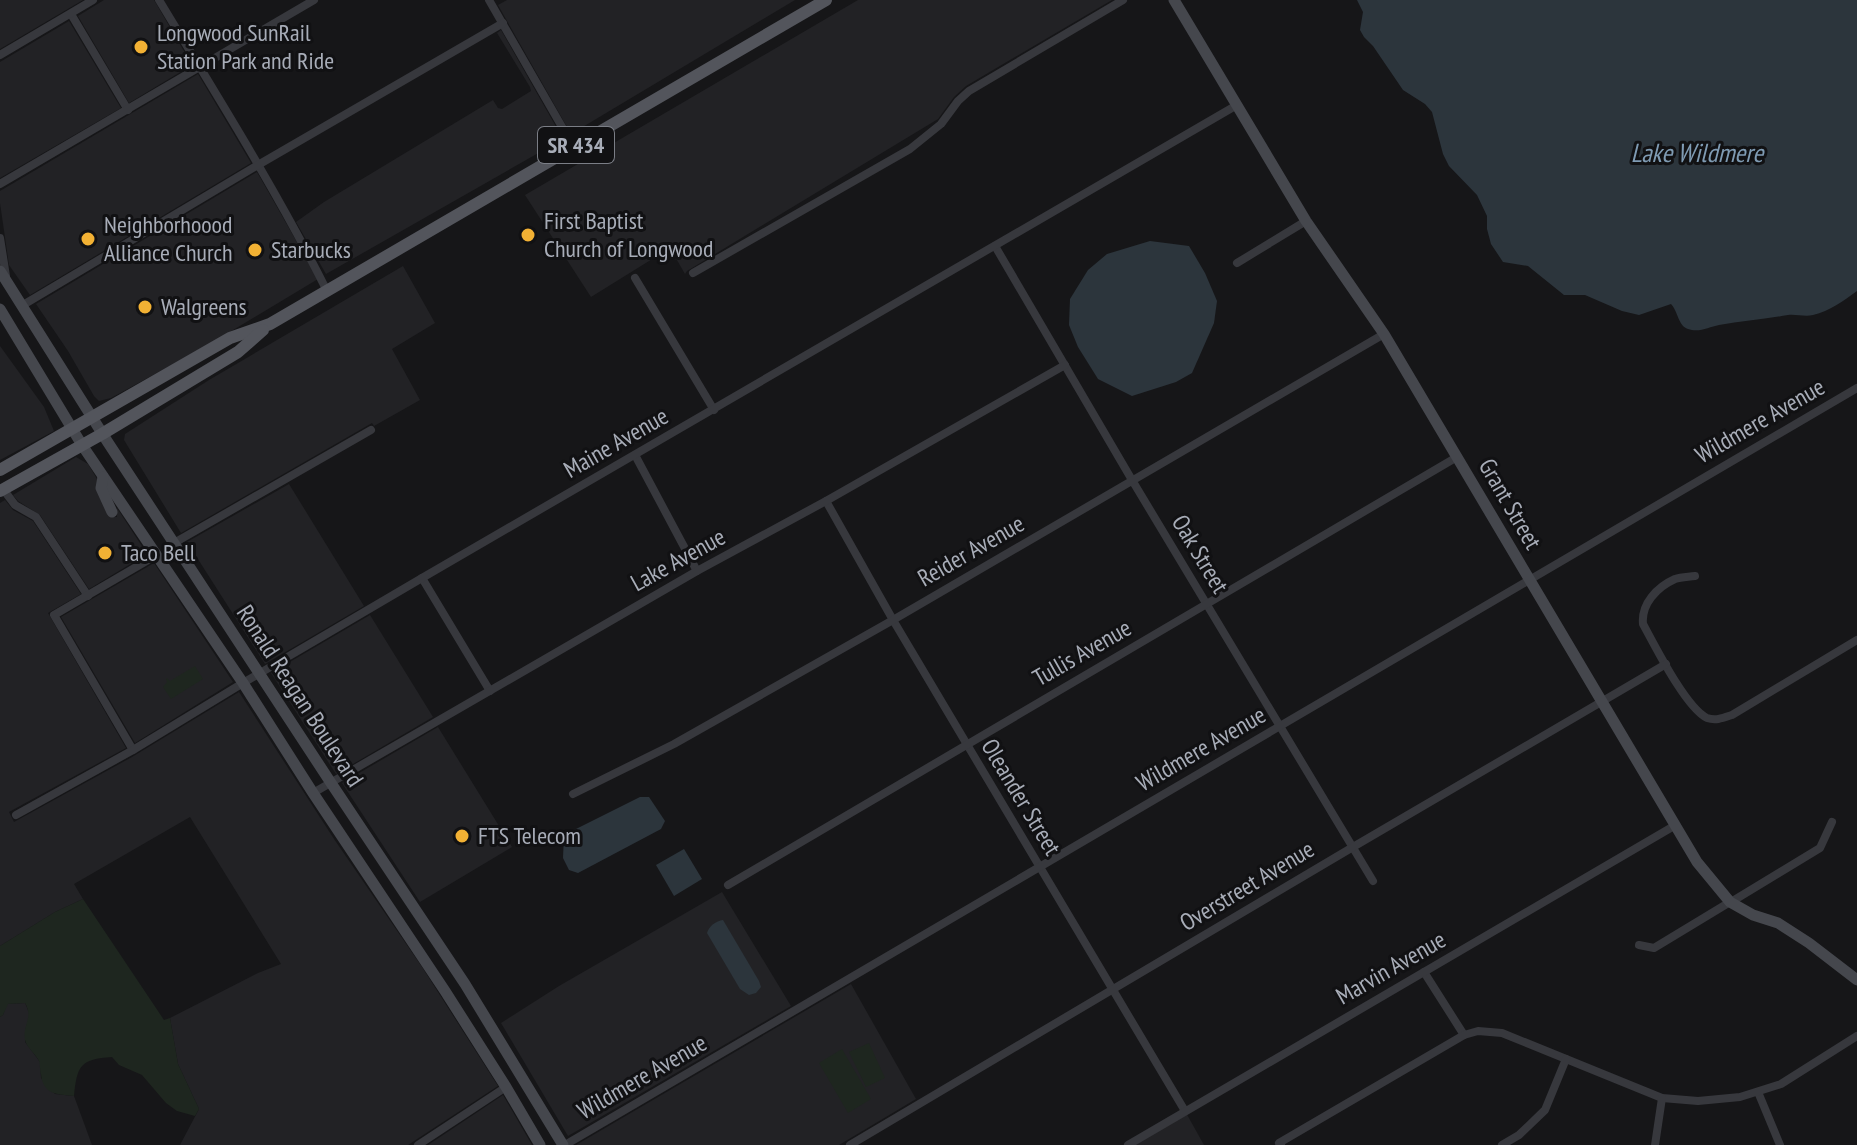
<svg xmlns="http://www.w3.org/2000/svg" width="1857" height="1145" viewBox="0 0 1857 1145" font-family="'PT Sans Narrow',sans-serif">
<rect width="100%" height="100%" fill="#161618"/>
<!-- built -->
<g fill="#222225">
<path d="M0,0H83L0,49Z"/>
<path d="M104,0H154L192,65L129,103L78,16Z"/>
<path d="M507,0H795L571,134L498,5Z"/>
<path d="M858,0H1112L966,86L954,97L938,119L687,271L685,274L670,248L591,297L525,195Z"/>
<path d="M69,21L121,108L0,178V62Z"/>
<path d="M501,30L563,139L326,274L296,222L324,202L493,100L498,108L502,109L531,91L530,87L497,33Z"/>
<path d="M198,74L251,163L30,295L9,265L0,203V191Z"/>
<path d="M257,172L318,279L208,345L111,398L99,401L94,396L68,351L36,304Z"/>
<path d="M403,266L435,323L392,349L420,400L374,426L372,423L181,533L124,440L125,434L209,380Z"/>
<path d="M0,346L44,407L54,431L0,460Z"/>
<path d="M76,457L88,464L97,479L108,516L117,517V508L147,554L89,589L40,515L18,501L13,495Z"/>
<path d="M289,484L364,606L265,664L187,542Z"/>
<path d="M5,500L13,510L33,521L81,594L48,613L126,748L9,812L14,822L132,757L239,692L334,839L422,967L498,1086L408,1145H180L199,1109L178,1064L170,1018L258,973L281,964L190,817L74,884L83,899L55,912L0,946V503Z"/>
<path d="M154,563L233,682L135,743L61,617Z"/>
<path d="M370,615L433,717L336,774L271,673Z"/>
<path d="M438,727L512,847L420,902L342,783Z"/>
<path d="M722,892L791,1006L568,1136L501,1023L559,986Z"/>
<path d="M851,984L916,1099L839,1145H576Z"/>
<path d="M25,1003L30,1015L26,1028L25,1042L40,1062L41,1078L55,1094L74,1096L92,1145H0V1017L3,1015L7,1004Z"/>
<path d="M503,1095L532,1145H428Z"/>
<path d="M1185,1111L1204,1145H1128Z"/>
</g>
<!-- green -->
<g fill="#1e261f">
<path d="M195,666L203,679L171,699L163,687L167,682L166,679L167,678L170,681Z"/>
<path d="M83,899L164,1020L170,1018L178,1064L199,1109L195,1116L177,1111L166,1103L142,1075L119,1065L112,1057C80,1059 77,1066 74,1096C57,1094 43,1095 41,1074C40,1072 40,1063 39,1061C36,1054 27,1048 25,1040C22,1025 34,1018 25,1003L8,1004L3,1015L0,1017V946L55,912Z"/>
<path d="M869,1043L885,1078L866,1087L849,1052Z"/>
<path d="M842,1049L871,1099L848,1113L819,1063Z"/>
</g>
<!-- water -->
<g fill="#2c353c">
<path d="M1357,0H1857V291C1843,301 1830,311 1813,315C1805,317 1796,314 1788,315C1765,319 1742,321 1719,325C1709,327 1699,333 1688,329C1678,326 1678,311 1671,304L1639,315L1622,311L1585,295H1564L1528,266L1503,262L1491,244L1487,229V216L1477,195L1449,166L1443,154L1432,112L1425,104L1403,90L1373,46L1364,37L1360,30L1363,12Z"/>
<path d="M1150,241L1189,246L1205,273L1217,301L1214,323L1192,373L1176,382L1132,396L1098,379L1078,347L1069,325L1070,299L1088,270L1107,254Z"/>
<path d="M640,797H649L665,821L661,829L578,873L569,870L563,858L564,835Z"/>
<path d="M684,849L702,879L674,896L656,865Z"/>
<path d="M723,920L759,981L761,987L756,993L749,995L740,989L707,933C709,926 716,921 723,920Z"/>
</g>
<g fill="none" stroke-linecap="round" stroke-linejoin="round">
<!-- street -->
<g stroke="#37383d" stroke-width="8">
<path d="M159,0C217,96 277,191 327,291"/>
<path d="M489,0L573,146"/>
<path d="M71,14L128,110"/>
<path d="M0,55L93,0"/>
<path d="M0,184L314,0"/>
<path d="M0,238L6,276"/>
<path d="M995,246L1132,480L1373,881"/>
<path d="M1237,263L1306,221"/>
<path d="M693,273L910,149L941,124L958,101L969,91L1123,0"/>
<path d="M635,278L714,410"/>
<path d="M23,305L258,165L503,23"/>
<path d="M635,455L697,571"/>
<path d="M3,489L15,505L36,517L88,596"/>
<path d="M826,501L893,620L1185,1111"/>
<path d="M174,543L371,430"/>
<path d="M1695,576C1688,577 1681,577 1675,579C1657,587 1641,604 1643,624C1655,646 1686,708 1707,718C1716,721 1723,718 1732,715L1857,640"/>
<path d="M422,578L490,691"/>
<path d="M133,750L54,615L155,556"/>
<path d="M313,793L697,571L826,501L1065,365"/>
<path d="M573,794L674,744L893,620L1384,334"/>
<path d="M16,815L133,750L243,683L422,578L1237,105"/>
<path d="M728,885L1457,457"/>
<path d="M1731,902L1820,848L1832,822"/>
<path d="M1639,945L1654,948L1730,902"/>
<path d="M1424,972L1464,1035"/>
<path d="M1758,1092L1780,1145"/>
<path d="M418,1145L506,1087"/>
<path d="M565,1145L1857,388"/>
<path d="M850,1145L1353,847L1666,664"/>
<path d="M1128,1145L1674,826"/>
<path d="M1281,1145L1279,1143L1464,1035L1478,1031L1502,1033L1662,1098L1698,1101L1740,1097L1781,1084L1857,1036"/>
<path d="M1502,1145L1519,1135L1545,1110L1566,1059"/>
<path d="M1655,1145L1662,1098"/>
</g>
<!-- secondary -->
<g stroke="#45474d" stroke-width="11">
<path d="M1174,0L1306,221L1384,334L1697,862L1730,902L1753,915L1778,923L1809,943L1857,980"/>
<path d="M0,271L107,441L331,783L465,984L563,1145"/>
<path d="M0,309L82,445L243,683L313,793L445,991L506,1087L540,1145"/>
<path d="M103,477L101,488L112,512"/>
</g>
<!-- primary -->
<g stroke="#53555c" stroke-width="12">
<path d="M0,470L230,338L270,324L826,0"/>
<path d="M0,491L102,434L238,352L263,330"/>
</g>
</g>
<!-- markers -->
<g fill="#f2b134" stroke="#111113" stroke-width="3">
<circle cx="141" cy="47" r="8"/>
<circle cx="528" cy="235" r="8"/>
<circle cx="88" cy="239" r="8"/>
<circle cx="255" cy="250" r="8"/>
<circle cx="145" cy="307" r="8"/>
<circle cx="105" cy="553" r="8"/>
<circle cx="462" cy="836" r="8"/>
</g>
<g text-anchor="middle" stroke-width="6" stroke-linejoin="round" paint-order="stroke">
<!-- shield labels -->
<rect fill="#111113" stroke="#7b7e86" stroke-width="2" x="538" y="127" width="76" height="36" rx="6"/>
<g font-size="22" font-weight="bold" fill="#a8adb8">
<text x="576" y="153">SR 434</text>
</g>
<!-- poi labels -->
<g font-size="24" fill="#a8adb8" stroke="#111113" text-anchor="start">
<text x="157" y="41">Longwood SunRail<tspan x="157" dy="28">Station Park and Ride</tspan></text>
<text x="544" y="229">First Baptist<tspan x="544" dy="28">Church of Longwood</tspan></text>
<text x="104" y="233">Neighborhoood<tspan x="104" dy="28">Alliance Church</tspan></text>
<text x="271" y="258">Starbucks</text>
<text x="161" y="315">Walgreens</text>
<text x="121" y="561">Taco Bell</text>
<text x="478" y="844">FTS Telecom</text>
</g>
<!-- street labels -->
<g font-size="24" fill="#a8adb8" stroke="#111113">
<text transform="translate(1760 421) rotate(-30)" y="8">Wildmere Avenue</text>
<text transform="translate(616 443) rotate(-30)" y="8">Maine Avenue</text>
<text transform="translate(1510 504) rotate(60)" y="8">Grant Street</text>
<text transform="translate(971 551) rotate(-30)" y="8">Reider Avenue</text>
<text transform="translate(1200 554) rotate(59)" y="8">Oak Street</text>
<text transform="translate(678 560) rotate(-29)" y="8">Lake Avenue</text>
<text transform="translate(1082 653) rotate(-30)" y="8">Tullis Avenue</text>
<text transform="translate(300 696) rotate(57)" y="8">Ronald Reagan Boulevard</text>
<text transform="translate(1201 749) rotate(-30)" y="8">Wildmere Avenue</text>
<text transform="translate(1021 797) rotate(59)" y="8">Oleander Street</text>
<text transform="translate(1247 886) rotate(-31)" y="8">Overstreet Avenue</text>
<text transform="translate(1391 968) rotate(-30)" y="8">Marvin Avenue</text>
<text transform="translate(642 1077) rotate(-30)" y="8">Wildmere Avenue</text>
</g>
<!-- water labels -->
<g font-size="26" font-style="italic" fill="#7f9bb3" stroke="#111113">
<text x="1697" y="162">Lake Wildmere</text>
</g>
</g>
</svg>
